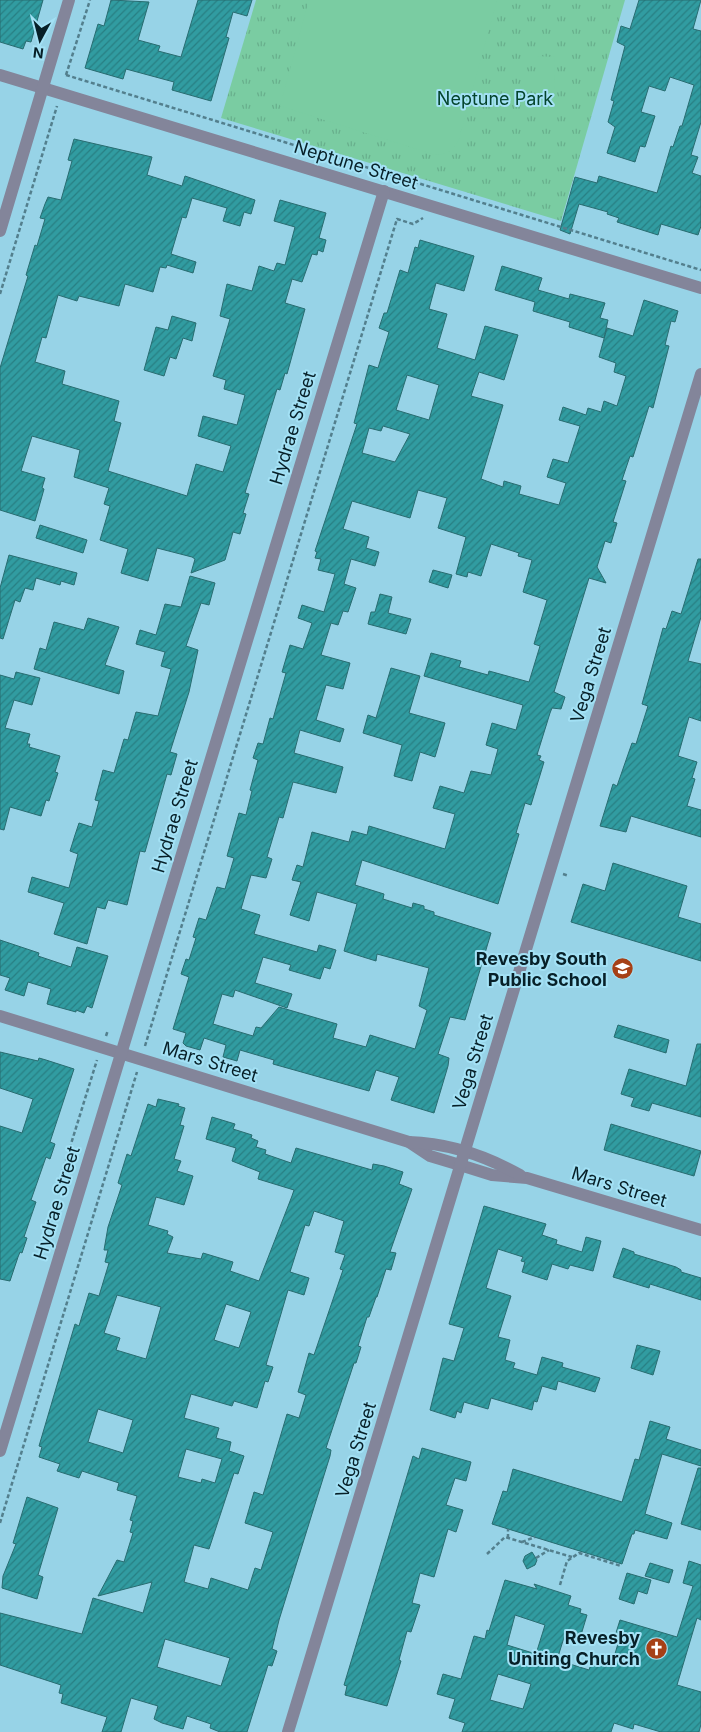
<svg xmlns="http://www.w3.org/2000/svg" width="701" height="1732" viewBox="0 0 701 1732" font-family="Inter,sans-serif">
<defs>
<pattern id="park-tufts" width="24" height="20" patternUnits="userSpaceOnUse" patternTransform="scale(1.25)"><rect width="24" height="20" fill="#7acca2"/><path d="M3 7l-1-3M5 7V3M7 7l1-3M15 17l-1-3M17 17v-4M19 17l1-3" fill="none" stroke="#68af8c"/></pattern>
<pattern id="building-hatch" width="6" height="6" patternUnits="userSpaceOnUse" patternTransform="scale(1.25)"><rect width="6" height="6" fill="#319ca1"/><path d="M-1 1l2-2M0 6l6-6M5 7l2-2" fill="none" stroke="#287f83"/></pattern>
</defs>
<rect width="100%" height="100%" fill="#97d3e7"/>
<!-- park -->
<path fill="url(#park-tufts)" d="M256,0H625L561,221L221,118Z"/>
<!-- garden -->
<g fill="#7acca2">
<path d="M309,0H497L459,139C454,151 445,156 432,154L280,106Z"/>
<path d="M537,56L555,57L554,112H537Z"/>
</g>
<!-- building -->
<g fill="url(#building-hatch)" stroke="#286c70" fill-rule="evenodd">
<path d="M0,0H43L31,42L26,41L23,49L0,42Z"/>
<path d="M111,0L149,2L138,40L160,46L158,51L181,57L198,0H252L247,16L233,12L226,37L229,38L211,101L172,90L174,82L126,69L123,79L85,68L98,24L104,26Z"/>
<path d="M639,0H701L693,29L701,31V122L691,155L698,157L692,173L701,176V226L698,235L661,224L658,235L617,222L619,218L607,214L608,212L579,204L570,234L560,230L575,177L597,183L599,176L657,193L671,146L673,147L680,126H682L694,85L670,77L665,91L649,86L641,112L655,116L645,147L640,146L635,162L607,153L615,127L608,122L614,101L611,100L625,46L617,42L621,26L630,29Z"/>
<path d="M74,139L152,157L147,175L182,186L185,176L255,200L251,214L244,212L240,226L223,221L227,208L192,198L186,218L182,217L171,254L196,262L193,273L167,265L166,268L160,267L153,292L125,284L119,306L79,296L77,301L58,295L46,338L42,337L35,362L65,371L62,384L119,401L114,421L121,423L108,471L187,496L196,464L223,472L231,446L198,436L203,416L237,425L245,395L224,389L226,380L213,376L230,319L220,316L227,284L252,291L259,266L274,271L277,263L285,265L295,227L274,221L280,200L326,213L319,238L326,240L323,252L318,250L317,255L312,254L302,282L292,279L285,303L305,309L287,374L285,373L280,390L277,389L245,493L249,494L243,513L246,514L240,534L233,532L225,560L191,573L195,559L192,557L157,548L148,581L121,573L128,549L100,540L110,506L104,504L109,488L74,477L80,450L32,436L21,471L45,478L42,488L44,489L35,521L0,510V368L28,276L26,275L35,245L37,246L45,219L40,218L45,204L48,197L61,200L72,161L68,160Z"/>
<path d="M420,240L474,256L464,291L436,283L429,309L447,314L437,348L475,360L485,326L518,335L504,380L479,372L471,396L503,405L481,479L503,487L504,481L521,486L519,494L559,505L566,483L547,477L553,459L568,463L580,426L559,420L563,407L586,415L588,408L601,412L604,401L617,406L626,376L614,372L616,363L599,357L607,328L633,336L644,300L678,311L675,322L671,321L665,345L669,346L653,408L649,406L633,457L630,456L622,480L626,481L613,522L617,523L611,543L605,541L597,567L606,583L589,578L554,692L565,697L561,709L552,708L550,713L537,755L541,756L539,760L544,762L531,805L525,803L516,833L519,834L498,904L362,860L355,885L384,894L383,899L412,908L413,903L424,906V909L434,912V915L491,933L465,1020L450,1017L438,1054L449,1058L448,1066L434,1113L391,1100L399,1077L376,1070L369,1091L273,1064L274,1060L240,1050L237,1061L223,1057L226,1045L204,1038L200,1050L186,1046L183,1043L186,1033L173,1029L189,977L181,974L186,959L189,960L196,938L193,937L199,918L206,920L217,887L225,889L234,858L227,856L239,813L246,815L252,791L250,790L258,760L253,758L258,743L263,744L270,718L273,719L286,673L282,672L290,645L303,649L312,623L298,618L302,605L324,612L335,574L318,570L321,559L315,558L317,552L315,551L357,424L354,423L369,365L378,368L389,332L379,328L384,313H387L400,270L408,273L415,247L418,248ZM407,375L439,385L429,420L396,410ZM383,426L410,434L395,462L362,453L369,428L381,431ZM418,490L447,498L438,528L466,537L456,574L467,577L468,572L481,576L491,544L519,553L518,556L532,560L523,592L547,600L534,644L540,646L529,682L489,671L488,675L459,667L461,661L431,653L424,676L523,705L516,730L492,723L486,745L498,749L491,775L471,771L464,793L440,786L433,808L455,814L445,849L369,826L367,835L352,831L349,842L312,832L303,867L297,865L292,880L301,882L290,915L309,921L317,892L357,904L344,951L376,961L377,954L429,968L419,1006L427,1010L415,1049L370,1035L366,1047L333,1038L337,1024L279,1007L261,1028L256,1027L253,1036L213,1024L222,994L233,997L235,990L287,1008L292,994L255,983L263,957L291,965L289,970L320,979L324,967L330,969L336,950L319,945L317,952L254,934L260,915L241,909L251,875L266,878L272,859L267,857L279,817L283,818L293,782L336,793L343,767L294,753L300,730L340,742L344,729L316,720L326,685L343,689L350,663L321,655L331,623L338,625L343,611L348,612L356,588L344,584L351,559L375,566L379,552L366,548L369,537L343,529L352,501L410,518Z"/>
<path d="M502,266L542,278L538,290L569,299L570,294L605,303L600,318L608,320L604,338L569,327L570,322L533,311L535,302L495,290Z"/>
<path d="M172,316L196,323L192,341L183,338L176,359L170,357L164,376L144,370L156,327L168,330Z"/>
<path d="M40,525L87,540L83,553L36,538Z"/>
<path d="M9,555L77,573L74,585L61,581L60,585L36,578L33,590L25,588L20,602L15,600L3,639L0,638V588Z"/>
<path d="M698,559H701V617L688,661L701,664V721L689,717L678,756L697,762L692,778L695,779L687,806L701,810V837L631,816L626,832L600,826L613,784L617,786L632,743L636,744L648,706L642,704L663,628L666,629L672,611L681,614Z"/>
<path d="M433,570L452,575L448,588L429,582Z"/>
<path d="M190,576L215,583L209,605L201,603L186,646L198,650L189,692L170,752L177,754L171,775L167,774L145,852L140,851L127,905L108,900L105,909L97,907L87,944L54,934L64,903L28,892L32,877L69,888L78,854L70,851L75,835L79,823L92,827L99,801L95,800L103,770L114,773L124,739L128,740L136,712L158,716L171,669L161,666L165,652L136,644L140,630L156,635L165,604L181,607Z"/>
<path d="M380,594L392,597L388,613L411,619L406,634L368,624L371,612H375Z"/>
<path d="M88,618L119,627L105,665L124,671L119,694L34,669L40,648L46,650L54,622L84,630Z"/>
<path d="M391,668L420,676L409,713L445,723L435,757L420,752L412,781L394,776L402,745L363,733L368,715L376,718Z"/>
<path d="M16,672L40,678L32,705L14,700L5,728L30,734L27,744H30L29,747L60,756L55,772L58,773L49,801L46,800L41,816L10,807L4,830L0,829V675L14,679Z"/>
<path d="M613,863L687,886L678,917L701,924V961L571,922L583,884L605,891Z"/>
<path d="M0,940L39,953L38,956L71,967L77,947L108,956L92,1008L87,1006L84,1013L76,1010V1012L47,1004L51,989L28,982L24,996L5,990L10,978L0,975Z"/>
<path d="M618,1025L669,1040L666,1053L614,1037Z"/>
<path d="M697,1044H701V1117L652,1103L649,1111L631,1106L634,1098L621,1094L629,1069L686,1086Z"/>
<path d="M0,1052L38,1061L39,1058L46,1060L74,1069L50,1142L55,1144L50,1159L46,1157L31,1200L36,1202L24,1237L27,1238L22,1253L20,1252L18,1257L10,1281L0,1279V1126L22,1133L33,1099L0,1088Z"/>
<path d="M158,1099L179,1104L178,1106L185,1108L180,1125L184,1126L174,1159L181,1161L177,1171L193,1176L184,1205L156,1197L148,1225L168,1231L167,1234L173,1237L167,1253L201,1259L203,1253L233,1262L230,1271L259,1281L292,1196L294,1190L258,1179L260,1172L232,1161L236,1148L206,1139L212,1117L235,1124L233,1129L252,1135L251,1138L258,1141L256,1147L266,1150L265,1154L291,1163L296,1148L372,1170L373,1164L384,1166L403,1172L399,1184L412,1189L390,1252L396,1253L391,1270L386,1269L377,1297H376L369,1317H367L358,1346L361,1347L356,1363H354L326,1448L331,1450L330,1456L279,1620L272,1649L277,1651L272,1666L268,1665L247,1732H220L210,1728L211,1724L187,1716L183,1729L162,1723L154,1719L158,1706L131,1698L121,1732H102L107,1717L61,1703L63,1694L59,1693L61,1685L0,1665V1613L82,1634L93,1598L143,1613L152,1582L98,1596L117,1560L124,1562L133,1533L130,1532L133,1521L130,1520L137,1496L117,1490L119,1483L82,1471L79,1478L57,1471L60,1464L39,1457L42,1447L39,1446L75,1324L79,1326L89,1293L99,1296L109,1263L105,1262L108,1250H104L108,1227L122,1185L118,1183L127,1154L131,1156L148,1104L156,1107ZM314,1211L344,1221L335,1252L345,1255L340,1269L343,1270L314,1355L309,1353L298,1392L306,1395L299,1418L287,1414L263,1495L254,1492L245,1523L273,1532L261,1570L255,1568L248,1590L211,1578L208,1589L184,1582L194,1545L209,1549L234,1473L238,1474L244,1456L229,1451L231,1442L216,1438L219,1428L184,1418L191,1394L232,1406L234,1401L257,1408L265,1381L268,1382L273,1367L266,1365L288,1290L304,1295L309,1278L290,1272L305,1225L309,1226ZM117,1295L161,1307L146,1359L116,1350L120,1338L104,1333ZM226,1304L251,1312L239,1348L214,1340ZM98,1409L133,1420L123,1453L88,1442ZM186,1449L222,1459L215,1483L202,1479L201,1483L178,1477ZM165,1639L230,1658L221,1686L157,1667Z"/>
<path d="M611,1124L701,1151L694,1176L604,1150Z"/>
<path d="M484,1206L546,1224L542,1235L557,1240L556,1244L582,1252L586,1237L601,1241L593,1271L570,1265L568,1269L552,1264L547,1280L522,1272L525,1262L521,1261L523,1257L498,1249L486,1288L511,1296L498,1337L510,1340L505,1360L515,1363L513,1368L537,1375L542,1357L563,1363L562,1367L600,1378L595,1392L558,1381L556,1390L542,1386L537,1402L534,1401L532,1410L491,1398L488,1409L464,1402L461,1413L457,1411L455,1418L430,1410L443,1358L454,1361L464,1328L449,1324Z"/>
<path d="M623,1248L634,1252V1254L676,1267L681,1270V1272L701,1278V1300L650,1284L649,1288L613,1277Z"/>
<path d="M637,1345L660,1351L653,1375L631,1368Z"/>
<path d="M650,1421L670,1427L666,1439L701,1450V1466L662,1454L645,1514L672,1523L667,1539L635,1530L634,1534H632L622,1564L492,1524L503,1491L507,1492L513,1469L622,1502L635,1459L639,1460Z"/>
<path d="M422,1448L471,1462L466,1481L455,1478L446,1505L463,1510L456,1532L448,1529L434,1577L420,1573L412,1603L420,1605L411,1632L407,1631L399,1660L401,1661L387,1706L345,1695L347,1686L344,1685L413,1456L419,1459Z"/>
<path d="M698,1468H701V1530L681,1524Z"/>
<path d="M27,1497L58,1508L38,1575L43,1577L37,1599L2,1588L3,1576L16,1544L13,1543Z"/>
<path d="M532,1552L537,1560L535,1565L527,1569L523,1561L525,1556Z"/>
<path d="M689,1561L701,1565V1620L697,1618L677,1685L701,1692V1724L699,1732H661L634,1724L633,1729L614,1723L611,1732H462L465,1723L449,1718L455,1699L437,1694L443,1674L461,1679L474,1636L485,1639L487,1630L489,1631L505,1580L537,1589L534,1584L571,1596L568,1605L581,1609L580,1613L587,1615L581,1635L566,1631L557,1660L589,1670L592,1661L611,1667L620,1637L615,1636L620,1620L677,1637L693,1586L683,1583ZM515,1615L545,1625L536,1654L507,1645ZM498,1674L531,1684L523,1709L490,1700Z"/>
<path d="M650,1563L673,1570L669,1583L645,1576Z"/>
<path d="M627,1573L651,1580L647,1594L638,1591L634,1604L619,1599Z"/>
</g>
<g fill="none" stroke-linecap="round" stroke-linejoin="round">
<!-- path -->
<g stroke="#537f8d" stroke-width="2.5" stroke-dasharray="4 2.5" stroke-linecap="butt">
<path d="M66,75L701,270"/>
<path d="M66,75L90,0"/>
<path d="M0,294L57,106"/>
<path d="M563,874L569,876"/>
<path d="M106,1036L108,1030"/>
<path d="M145,1046L397,219L413,224L423,218"/>
<path d="M62,1173L97,1060"/>
<path d="M0,1523L137,1072"/>
<path d="M508,1538V1529"/>
<path d="M522,1542L535,1537"/>
<path d="M487,1554L505,1537L572,1557"/>
<path d="M536,1558L549,1550"/>
<path d="M560,1585L567,1561L579,1553L621,1566"/>
</g>
<!-- minor -->
<g stroke="#83859a" stroke-width="12">
<path d="M0,75L701,288"/>
<path d="M0,231L69,0"/>
<path d="M0,1016L409,1142L430,1156L460,1165L492,1175L527,1178L701,1230"/>
<path d="M409,1142C448,1143 486,1156 520,1175"/>
<path d="M0,1451L384,191"/>
<path d="M288,1732L701,374"/>
</g>
</g>
<!-- icons -->
<defs>
<symbol id="school-disc" viewBox="-11 -11 22 22"><circle r="9.5" fill="#a64016" stroke="#a3e1f5"/><path d="M0-5L7-2L0 1L-7-2ZM-4 1L0 2.5L4 1V4Q0 6-4 4Z" fill="#fff"/></symbol>
<symbol id="church-disc" viewBox="-11 -11 22 22"><circle r="9.5" fill="#a64016" stroke="#a3e1f5"/><path d="M-1.2-6h2.4v3.5h3.3v2.4h-3.3V6h-2.4V-.1h-3.3v-2.4h3.3Z" fill="#fff"/></symbol>
</defs>
<g fill-rule="evenodd">
<use href="#school-disc" x="610" y="956" width="25" height="25"/>
<use href="#church-disc" x="644" y="1636" width="25" height="25"/>
</g>
<g text-anchor="middle" stroke-width="4" stroke-linejoin="round" paint-order="stroke">
<!-- park labels -->
<g font-size="18" fill="#04442b" stroke="#a3e1f5">
<text x="495" y="105">Neptune Park</text>
</g>
<!-- street labels -->
<g font-size="18" fill="#072028" stroke="#a3e1f5">
<text transform="translate(356 165) rotate(17)" y="6">Neptune Street</text>
<text transform="translate(293 428) rotate(-73)" y="6">Hydrae Street</text>
<text transform="translate(591 675) rotate(-73)" y="6">Vega Street</text>
<text transform="translate(175 816) rotate(-73)" y="6">Hydrae Street</text>
<text transform="translate(210 1062) rotate(17)" y="6">Mars Street</text>
<text transform="translate(473 1062) rotate(-73)" y="6">Vega Street</text>
<text transform="translate(619 1187) rotate(17)" y="6">Mars Street</text>
<text transform="translate(57 1203) rotate(-73)" y="6">Hydrae Street</text>
<text transform="translate(356 1450) rotate(-73)" y="6">Vega Street</text>
</g>
<!-- poi labels -->
<g font-size="18" font-weight="bold" fill="#072028" stroke="#a3e1f5" text-anchor="end">
<text x="607" y="965">Revesby South<tspan x="607" dy="21">Public School</tspan></text>
<text x="640" y="1644">Revesby<tspan x="640" dy="21">Uniting Church</tspan></text>
</g>
</g>
<!-- north arrow -->
<g transform="translate(40 40) rotate(187)" stroke="#a3e1f5" stroke-width="4" paint-order="stroke">
<path d="M0-4L9 19L0 12L-9 19Z" fill="#072028"/>
<text y="-8" font-size="14" font-weight="bold" text-anchor="middle" fill="#072028">N</text>
</g>
</svg>
